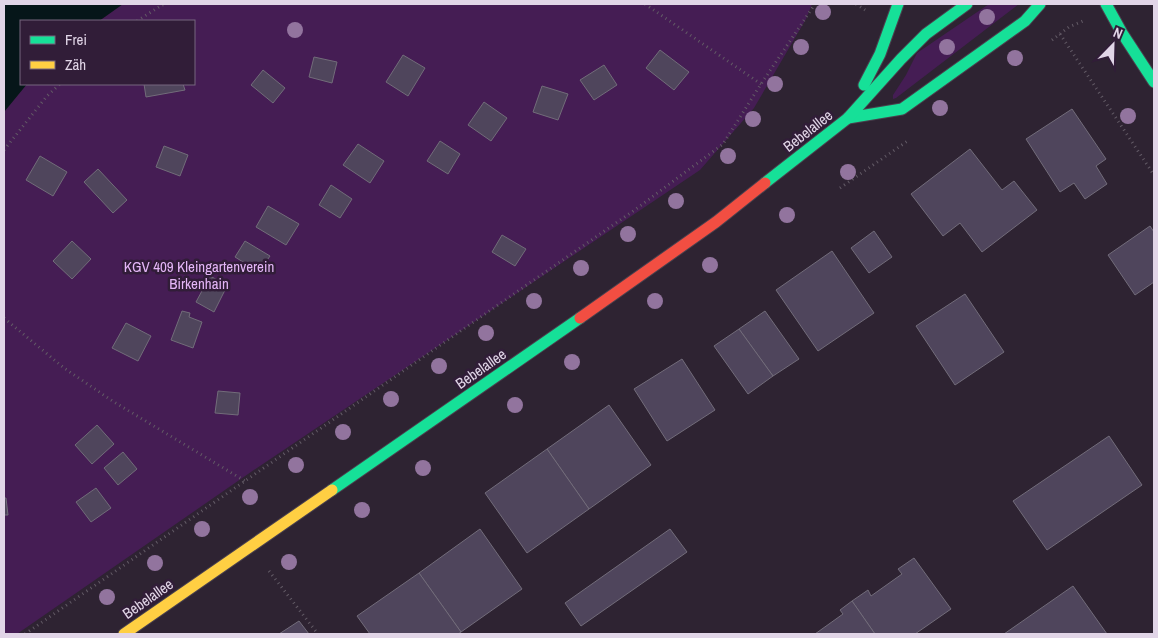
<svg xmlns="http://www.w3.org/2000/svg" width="1158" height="638" viewBox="0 0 1158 638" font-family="'Archivo Narrow',sans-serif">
<rect width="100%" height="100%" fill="#2e2332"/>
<!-- green -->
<g fill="#451d54">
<path d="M123,4H812L806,19L754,108L700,170L248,474L17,634H4V112L27,84H194V21H99Z"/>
<path d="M989,4H1019L896,98L893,99V95L906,75L917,53Z"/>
</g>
<!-- water -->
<path fill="#061619" d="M4,4H123L99,21H21V84H27L4,112Z"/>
<!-- building -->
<g fill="#4f455c" stroke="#726c7a">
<path d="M660,50L689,72L674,90L646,68Z"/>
<path d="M403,55L425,68L408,96L386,82Z"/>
<path d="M314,57L337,62L332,83L309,77Z"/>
<path d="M604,65L617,85L594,100L580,80Z"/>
<path d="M263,70L285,88L273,103L251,85Z"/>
<path d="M144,84H183L185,90L146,97Z"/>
<path d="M542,86L568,94L558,120L533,112Z"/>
<path d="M484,102L507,118L491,141L468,125Z"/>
<path d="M1072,109L1106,159L1096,166L1107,184L1085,199L1074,183L1060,192L1026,139Z"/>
<path d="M440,141L460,154L448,174L427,161Z"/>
<path d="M358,144L384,161L370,183L343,165Z"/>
<path d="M164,146L188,155L180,176L156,167Z"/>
<path d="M970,149L1002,190L1014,181L1037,210L982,252L960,223L943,236L911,194Z"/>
<path d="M40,156L67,172L53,196L26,180Z"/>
<path d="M98,169L127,200L113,213L84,182Z"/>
<path d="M331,185L352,199L340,218L319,205Z"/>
<path d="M268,206L299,224L286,245L256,227Z"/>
<path d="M1150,226L1154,232V282L1135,295L1108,255Z"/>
<path d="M874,231L892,257L869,273L851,248Z"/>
<path d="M502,235L526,249L515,266L492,252Z"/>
<path d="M72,241L91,259L72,279L53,261Z"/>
<path d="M245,241L270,256L259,272L235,257Z"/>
<path d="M832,251L874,313L818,351L776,290Z"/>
<path d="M210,276L225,284L223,288L225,290L214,312L196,302Z"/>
<path d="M965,294L1004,352L955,385L916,326Z"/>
<path d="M182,311L190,313L189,317L202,322L193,348L171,340Z"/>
<path d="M765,311L799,359L773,376L739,329Z"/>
<path d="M126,323L151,336L138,361L112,348Z"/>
<path d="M739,329L773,376L748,394L714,346Z"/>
<path d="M682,359L715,410L667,441L634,389Z"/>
<path d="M218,391L240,393L238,415L215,413Z"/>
<path d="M609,405L651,465L589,509L547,449Z"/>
<path d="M97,425L114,444L92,464L75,445Z"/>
<path d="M1109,436L1142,485L1047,550L1013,501Z"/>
<path d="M547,449L589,509L527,553L485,493Z"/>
<path d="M123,452L137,469L118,485L104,468Z"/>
<path d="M96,488L111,508L91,522L76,502Z"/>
<path d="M4,498H6L8,515H4Z"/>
<path d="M480,529L522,589L461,632L419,573Z"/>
<path d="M670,529L687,552L581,626L565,603Z"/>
<path d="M914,558L951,609L915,634H875L852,601L868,590L871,596L902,574L898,569Z"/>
<path d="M419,573L461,632L458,634H370L357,616Z"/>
<path d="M1073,586L1107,634H1004Z"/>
<path d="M852,601L875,634H815L843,614L840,610Z"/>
<path d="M299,621L309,634H279Z"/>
</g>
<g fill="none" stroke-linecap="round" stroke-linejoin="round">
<defs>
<g id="fast">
<path d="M1106,4L1122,33L1154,82"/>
<path d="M864,85L880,54L898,4"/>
<path d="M848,118L902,109L1025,21L1040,4"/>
<path d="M765,183L848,118L901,59L926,34L967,4"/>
<path d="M332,490L580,318"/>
</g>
<path id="slow" d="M124,634L332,490"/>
<path id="jam" d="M580,318L716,222L765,183"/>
</defs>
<!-- fast casing -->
<use href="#fast" stroke="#4a414e" stroke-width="13"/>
<!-- slow casing -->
<use href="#slow" stroke="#4a414e" stroke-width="13"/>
<!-- jam casing -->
<use href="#jam" stroke="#4a414e" stroke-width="13"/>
<!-- path -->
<g stroke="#635b66" stroke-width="3" stroke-dasharray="1 4" stroke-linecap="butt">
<path d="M645,4L761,84"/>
<path d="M856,4L865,10"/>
<path d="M137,21L162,5L167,4"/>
<path d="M1060,34L1154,175"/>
<path d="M1052,40L1069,27L1083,21"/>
<path d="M4,150L47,96L60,84"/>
<path d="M840,188L909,140"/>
<path d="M4,318L64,368L114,402L245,481"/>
<path d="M269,571L318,634"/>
<path d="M25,634L636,209L723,144L761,84L815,4"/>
</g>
<!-- fast -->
<use href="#fast" stroke="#16e098" stroke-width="11"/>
<!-- slow -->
<use href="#slow" stroke="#ffcf43" stroke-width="11"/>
<!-- jam -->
<use href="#jam" stroke="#f24e42" stroke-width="11"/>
</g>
<!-- trees -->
<g fill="#92749e">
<circle cx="823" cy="12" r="8"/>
<circle cx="987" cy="17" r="8"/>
<circle cx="295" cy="30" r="8"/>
<circle cx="801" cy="47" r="8"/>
<circle cx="947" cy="47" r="8"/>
<circle cx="1015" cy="58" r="8"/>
<circle cx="775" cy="84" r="8"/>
<circle cx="940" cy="108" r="8"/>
<circle cx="1128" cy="116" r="8"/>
<circle cx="753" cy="119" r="8"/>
<circle cx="728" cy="156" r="8"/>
<circle cx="848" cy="172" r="8"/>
<circle cx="676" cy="201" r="8"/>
<circle cx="787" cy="215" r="8"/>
<circle cx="628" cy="234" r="8"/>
<circle cx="710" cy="265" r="8"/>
<circle cx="581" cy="268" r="8"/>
<circle cx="534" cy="301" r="8"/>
<circle cx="655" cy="301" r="8"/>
<circle cx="486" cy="333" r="8"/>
<circle cx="572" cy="362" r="8"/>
<circle cx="439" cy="366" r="8"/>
<circle cx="391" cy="399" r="8"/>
<circle cx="515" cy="405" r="8"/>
<circle cx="343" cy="432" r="8"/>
<circle cx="296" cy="465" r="8"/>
<circle cx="423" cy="468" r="8"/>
<circle cx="250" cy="497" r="8"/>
<circle cx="362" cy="510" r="8"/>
<circle cx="202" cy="529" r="8"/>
<circle cx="289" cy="562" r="8"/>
<circle cx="155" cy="563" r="8"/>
<circle cx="107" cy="597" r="8"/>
</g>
<g text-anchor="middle" stroke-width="5" stroke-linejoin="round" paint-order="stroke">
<!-- street labels -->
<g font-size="15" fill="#e1d5e7" stroke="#311d38">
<text transform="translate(808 131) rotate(-38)" y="5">Bebelallee</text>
<text transform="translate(481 369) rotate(-35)" y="5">Bebelallee</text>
<text transform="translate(148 599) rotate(-35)" y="5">Bebelallee</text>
</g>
<!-- park labels -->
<g font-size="15" fill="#e4b6f7" stroke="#311d38">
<text x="199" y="272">KGV 409 Kleingartenverein<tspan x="199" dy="17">Birkenhain</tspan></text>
</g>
</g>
<!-- border -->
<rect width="1158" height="638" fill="none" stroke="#e1d5e7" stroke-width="10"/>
<!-- legend -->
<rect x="20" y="20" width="175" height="65" fill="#311d38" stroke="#77677e"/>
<rect x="30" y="36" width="25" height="8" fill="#16e098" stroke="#77677e"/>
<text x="65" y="45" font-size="15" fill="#e1d5e7">Frei</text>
<rect x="30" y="61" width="25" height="8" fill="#ffcf43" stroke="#77677e"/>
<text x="65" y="70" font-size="15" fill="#e1d5e7">Zäh</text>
<!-- north arrow -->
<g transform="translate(1113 45) rotate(23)" stroke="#311d38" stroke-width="4" paint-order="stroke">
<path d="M0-4L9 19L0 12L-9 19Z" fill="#e1d5e7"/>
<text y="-8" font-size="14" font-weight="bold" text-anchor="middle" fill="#e1d5e7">N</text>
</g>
</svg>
